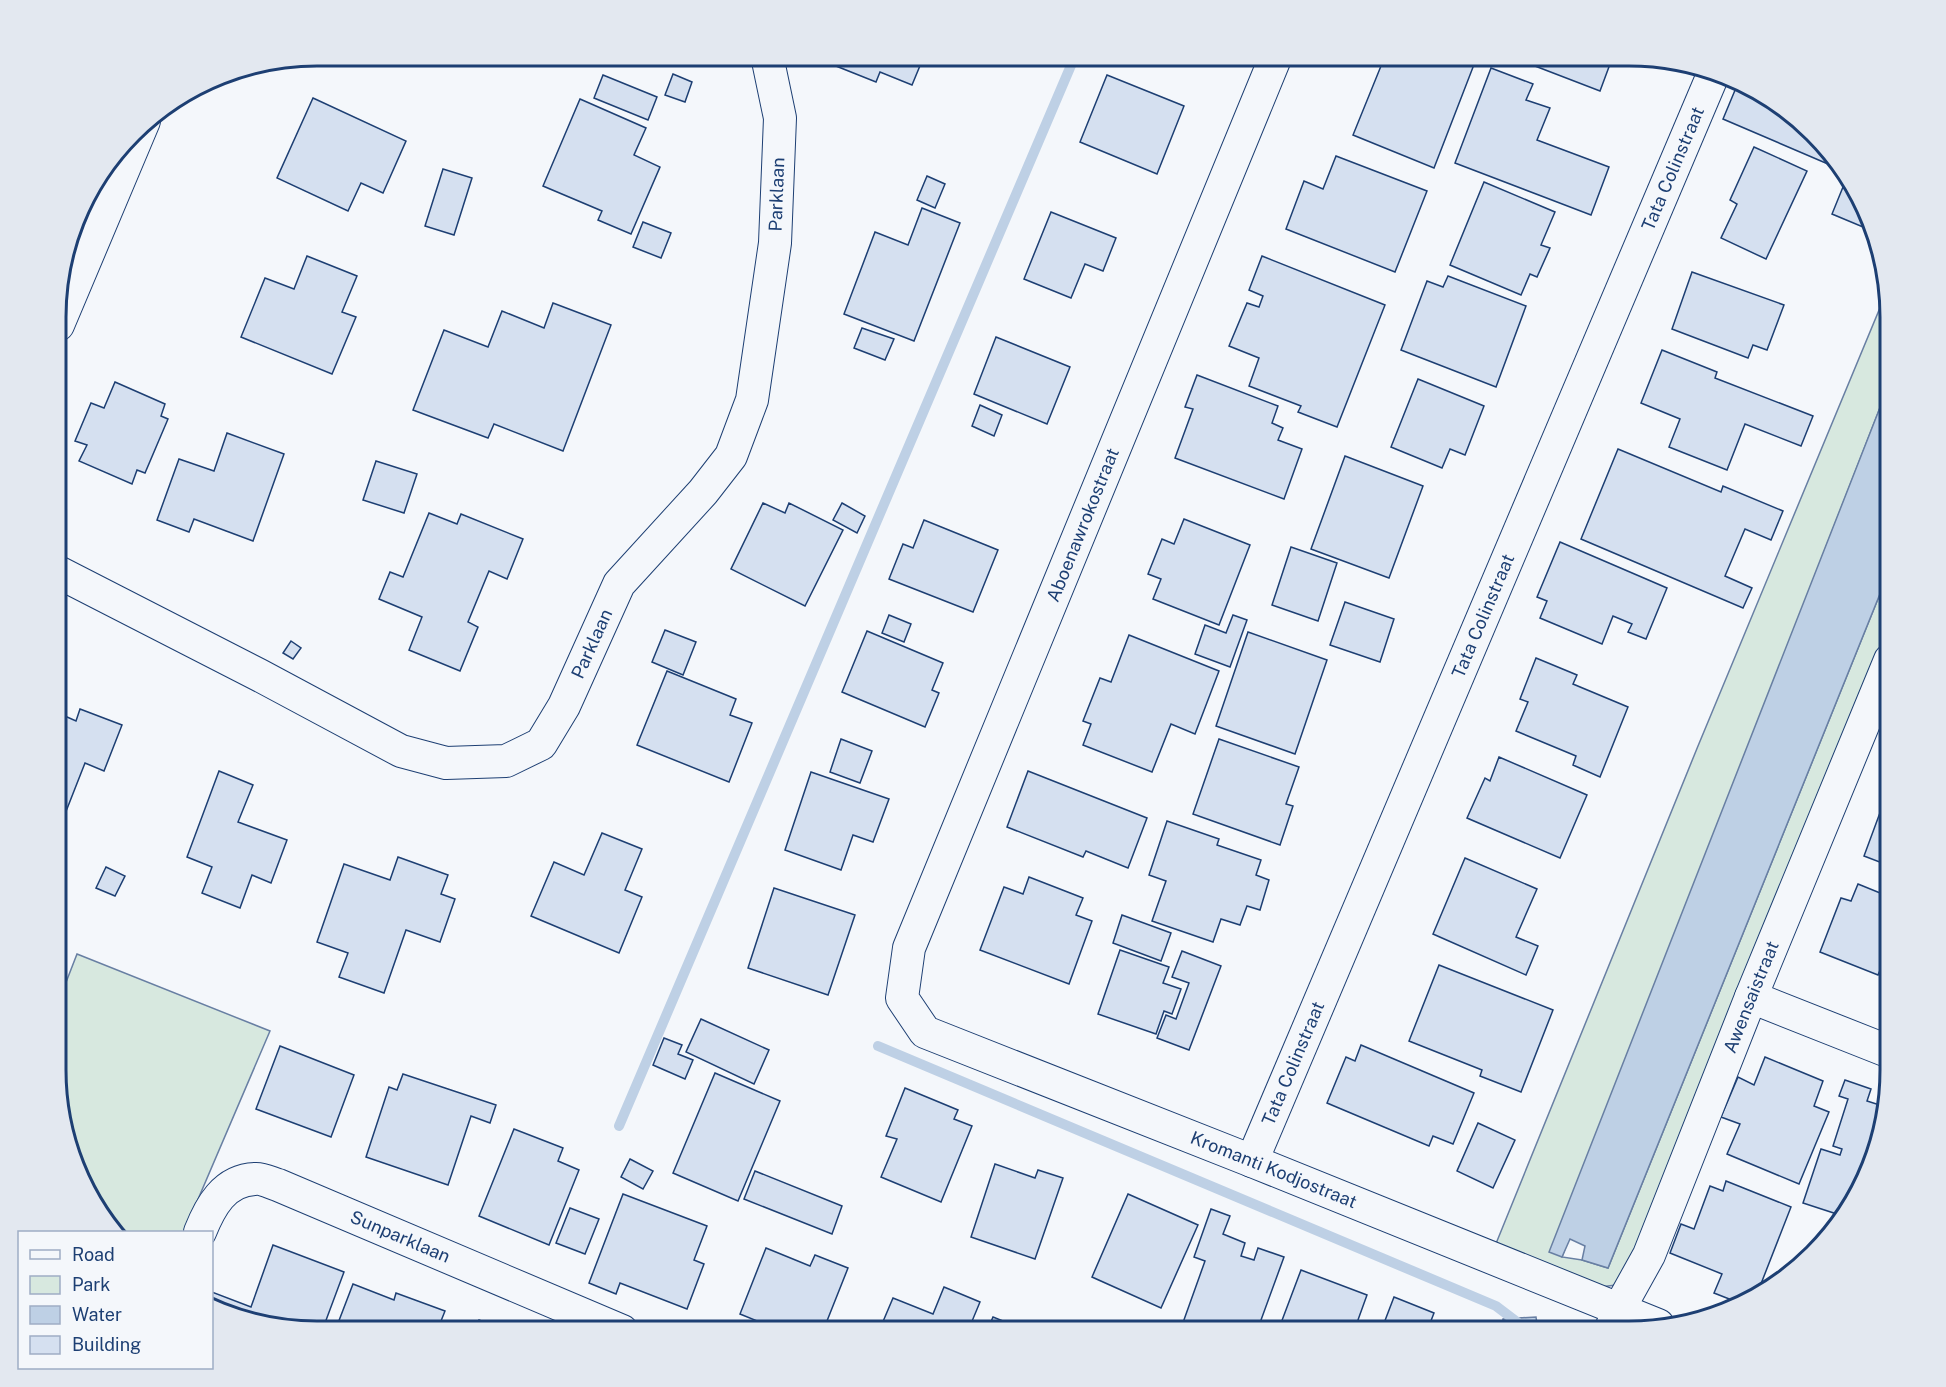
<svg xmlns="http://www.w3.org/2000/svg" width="1946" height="1387" viewBox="0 0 1946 1387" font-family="'Public Sans',sans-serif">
<rect width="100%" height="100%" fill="#f4f7fb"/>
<!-- green -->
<g fill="#d7e8df" stroke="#687fa3" stroke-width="1.5">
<path d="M114,160L58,291V283L83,201Z"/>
<path d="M1887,291L1890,300V382L1741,766L1562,1257L1582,1260L1608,1268L1890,569V629L1640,1249L1616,1285L1600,1287L1495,1246L1698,746Z"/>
<path d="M77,954L270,1031L184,1232H118L90,1200L58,1104V1003Z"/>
</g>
<!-- water -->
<g fill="#bed0e5" stroke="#687fa3" stroke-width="1.5">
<path d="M1890,382V569L1608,1268L1582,1260L1585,1246L1570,1239L1562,1257L1549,1252Z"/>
<path d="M1536,1317L1538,1331H1502L1503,1319Z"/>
</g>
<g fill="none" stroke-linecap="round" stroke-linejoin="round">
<!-- stream -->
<g stroke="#bed0e5" stroke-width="10">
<path d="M878,1046L1496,1306L1529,1331"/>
<path d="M619,1126L1075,56"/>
</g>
</g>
<!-- building -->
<g fill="#d5e0f0" stroke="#1d3f73" stroke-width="1.5">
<path d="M835,56H924L912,85L880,72L876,82L831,64Z"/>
<path d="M1355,56H1460L1475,62L1434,168L1353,135L1381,66Z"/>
<path d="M1539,56H1613L1600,91L1535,66Z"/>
<path d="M1491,68L1533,84L1526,100L1550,108L1537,140L1609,167L1591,215L1455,163Z"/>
<path d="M673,74L692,82L685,102L665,95Z"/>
<path d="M603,75L657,97L648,120L594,98Z"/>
<path d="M1107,75L1184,106L1157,174L1080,142Z"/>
<path d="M1738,83L1788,110L1835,167L1723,119Z"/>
<path d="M313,98L406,141L383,193L361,183L348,211L277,178Z"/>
<path d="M580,99L646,128L634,155L660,167L631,234L598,220L602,211L543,186Z"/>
<path d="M1754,147L1807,171L1766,259L1721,238L1737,204L1730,200Z"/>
<path d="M1336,156L1427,191L1395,272L1286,229L1304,181L1323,189Z"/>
<path d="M443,169L472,178L454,235L425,226Z"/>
<path d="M927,176L945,184L935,208L917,200Z"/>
<path d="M1484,182L1555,212L1541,245L1550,248L1537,277L1530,274L1521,295L1450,265Z"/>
<path d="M1843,187L1856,193L1863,201L1867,216L1863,227L1832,214Z"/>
<path d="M922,208L960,223L914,341L844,314L875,232L908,245Z"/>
<path d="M1051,212L1116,238L1103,271L1085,264L1071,298L1024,279Z"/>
<path d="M643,222L671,233L661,258L633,247Z"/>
<path d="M307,256L357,276L342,312L356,317L332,374L241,337L265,278L294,289Z"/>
<path d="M1262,256L1385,305L1337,427L1298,412L1301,406L1249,386L1259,358L1229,346L1247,303L1259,307L1263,296L1249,290Z"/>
<path d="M1692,272L1784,305L1767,350L1753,345L1748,358L1672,329Z"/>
<path d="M1448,276L1526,306L1496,387L1401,350L1427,281L1443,287Z"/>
<path d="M553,303L611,325L563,451L494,424L488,438L413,410L444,330L488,347L502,311L544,328Z"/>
<path d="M862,328L894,339L885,360L854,348Z"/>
<path d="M996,337L1070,367L1047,424L974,394Z"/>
<path d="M1662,350L1717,372L1715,378L1813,416L1801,446L1745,424L1727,470L1669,447L1680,419L1641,403Z"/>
<path d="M1197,375L1278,406L1272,423L1283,428L1278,440L1302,449L1284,499L1175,458L1193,409L1185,407Z"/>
<path d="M1418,379L1484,406L1465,455L1450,449L1442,468L1391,447Z"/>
<path d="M115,382L165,404L161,416L168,419L145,473L137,470L132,484L79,461L87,445L75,441L91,403L104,408Z"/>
<path d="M980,405L1002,415L994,436L972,426Z"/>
<path d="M227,433L284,454L253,541L194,519L189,532L157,520L179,459L214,471Z"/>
<path d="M1618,449L1721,492L1723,486L1783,511L1771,540L1745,529L1725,576L1752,588L1743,608L1581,539Z"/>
<path d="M1345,456L1423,486L1389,578L1311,549Z"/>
<path d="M376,461L417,474L404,513L363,500Z"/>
<path d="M763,503L785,513L789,503L843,530L805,606L731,569Z"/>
<path d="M842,503L865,516L857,533L833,520Z"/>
<path d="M429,513L457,524L461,514L523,539L507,579L489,571L468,622L478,627L460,671L409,650L422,617L379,599L390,572L403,577Z"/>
<path d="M1184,519L1250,545L1219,625L1153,599L1161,579L1148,574L1162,539L1174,544Z"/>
<path d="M924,520L998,550L973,612L889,579L903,544L913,548Z"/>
<path d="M1560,542L1667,588L1646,639L1628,632L1632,624L1613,616L1602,644L1540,618L1547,601L1537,597Z"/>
<path d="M1291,547L1337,563L1318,621L1272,605Z"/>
<path d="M1345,602L1394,619L1380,662L1330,645Z"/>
<path d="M889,615L911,624L904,642L882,633Z"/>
<path d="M1233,615L1247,620L1230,667L1195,654L1205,625L1226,633Z"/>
<path d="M665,630L696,642L683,675L652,662Z"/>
<path d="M867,631L943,663L932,690L939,693L925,727L842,692Z"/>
<path d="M1248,632L1327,660L1295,754L1216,726Z"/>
<path d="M1129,635L1219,671L1195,734L1171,724L1152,772L1083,745L1091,724L1083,721L1100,678L1111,682Z"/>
<path d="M291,641L301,648L293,659L283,653Z"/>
<path d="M1536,658L1577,675L1573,684L1628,707L1600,777L1573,765L1576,756L1516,731L1528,702L1520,699Z"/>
<path d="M667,671L736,699L730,715L752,723L729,782L637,745Z"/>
<path d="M80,709L122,725L104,771L85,763L63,819L58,817V713L76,721Z"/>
<path d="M841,739L872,751L860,783L830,772Z"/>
<path d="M1219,739L1299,767L1286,804L1293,806L1280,845L1193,814Z"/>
<path d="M1499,757L1587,795L1560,858L1467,818L1485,778L1490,781Z"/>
<path d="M219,771L253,785L238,822L287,840L271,883L252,875L240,908L202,893L212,867L187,857Z"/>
<path d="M1028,771L1147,818L1128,868L1086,851L1083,857L1007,827Z"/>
<path d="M811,772L889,799L873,842L853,835L841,870L785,850Z"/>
<path d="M1888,791L1890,792V866L1864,856Z"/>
<path d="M1167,821L1219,839L1217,845L1261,860L1256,875L1269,880L1260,910L1247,906L1240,925L1221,919L1213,942L1152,921L1166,881L1149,875Z"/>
<path d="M602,833L642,849L625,890L642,897L619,953L531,916L554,862L584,875Z"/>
<path d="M398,857L448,875L441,894L455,899L440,942L406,930L384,993L339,977L348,953L317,942L344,864L390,880Z"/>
<path d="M1465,858L1537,889L1516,937L1538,946L1526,975L1433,934Z"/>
<path d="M106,867L125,876L115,896L96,888Z"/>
<path d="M1029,877L1083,898L1076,915L1092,921L1069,984L980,950L1004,887L1023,894Z"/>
<path d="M1858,884L1890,897V946L1878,975L1820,952L1841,898L1851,901Z"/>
<path d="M774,888L855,915L828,995L748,968Z"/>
<path d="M1122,915L1171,933L1161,961L1113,943Z"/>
<path d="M1120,950L1169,967L1163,983L1181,989L1172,1014L1164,1011L1156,1034L1098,1014Z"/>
<path d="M1182,951L1221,966L1189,1050L1157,1038L1166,1015L1176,1019L1189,983L1172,977Z"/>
<path d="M1439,965L1553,1010L1521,1092L1480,1076L1482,1070L1409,1041Z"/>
<path d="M701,1019L769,1050L754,1084L686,1052Z"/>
<path d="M664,1038L682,1045L678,1054L693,1060L685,1079L653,1065Z"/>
<path d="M1361,1045L1474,1093L1453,1144L1433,1136L1429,1146L1327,1103L1346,1057L1355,1061Z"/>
<path d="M280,1046L354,1075L331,1137L256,1109Z"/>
<path d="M1765,1057L1823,1081L1814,1106L1829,1112L1799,1184L1727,1154L1740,1124L1721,1117L1738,1077L1754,1085Z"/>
<path d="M715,1073L780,1101L738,1201L673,1173Z"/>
<path d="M403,1074L496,1105L490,1123L471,1116L448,1185L366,1157L389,1087L397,1090Z"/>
<path d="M1845,1080L1871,1089L1867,1101L1886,1107L1877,1154L1843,1216L1803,1203L1821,1149L1840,1155L1842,1149L1833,1146L1848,1099L1839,1096Z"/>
<path d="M905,1088L958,1110L954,1119L972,1126L941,1202L881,1177L897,1139L886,1136Z"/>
<path d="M1478,1123L1515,1140L1493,1188L1457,1171Z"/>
<path d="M514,1129L563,1148L558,1161L579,1170L549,1245L479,1216Z"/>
<path d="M630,1159L653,1171L643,1189L621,1177Z"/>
<path d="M995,1164L1035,1178L1038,1170L1063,1178L1035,1259L971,1237Z"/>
<path d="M755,1171L842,1206L832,1234L744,1199Z"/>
<path d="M1726,1181L1791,1207L1757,1294L1752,1299L1745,1296L1742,1304L1714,1293L1722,1274L1670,1253L1681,1224L1694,1229L1710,1186L1723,1191Z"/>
<path d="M623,1194L707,1226L694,1260L704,1264L687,1309L620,1283L616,1294L589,1283Z"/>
<path d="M1128,1194L1198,1225L1161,1308L1092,1277Z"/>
<path d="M570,1208L599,1219L585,1254L556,1243Z"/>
<path d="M1211,1209L1230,1216L1223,1234L1245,1243L1241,1256L1254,1260L1258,1248L1284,1257L1257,1331H1180L1205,1261L1194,1257Z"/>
<path d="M273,1245L344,1272L322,1331H300L217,1312L212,1308V1292L251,1307Z"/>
<path d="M766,1248L810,1266L815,1255L848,1268L823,1331H782L740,1314Z"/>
<path d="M1301,1270L1367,1295L1354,1331H1278Z"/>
<path d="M353,1284L394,1300L396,1293L445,1311L437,1331H335Z"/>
<path d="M944,1287L980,1302L970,1326L981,1331H879L893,1298L933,1314Z"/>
<path d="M1394,1297L1434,1313L1429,1326L1439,1331H1381Z"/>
<path d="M993,1317L1028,1331H987Z"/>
<path d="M479,1320L507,1331H474Z"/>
</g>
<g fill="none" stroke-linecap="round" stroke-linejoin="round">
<defs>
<g id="street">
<path id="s1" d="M1276,56L909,948L902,998L925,1032L1252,1161L1658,1325"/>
<path d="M58,325L144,121"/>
<path id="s2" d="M58,572L259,675L401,751L446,763L506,761L541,744L564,706L619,584L703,492L731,456L752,400L775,243L780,118L767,56"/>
<path d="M1751,997L1890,1052"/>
<path id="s3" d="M1252,1161L1715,70"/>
<path id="s4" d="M200,1232C210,1207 224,1180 255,1179C262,1178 271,1183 278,1185L622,1331"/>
<path id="s5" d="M1610,1331L1619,1309L1649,1255L1751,997L1890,660"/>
</g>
</defs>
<!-- street casing -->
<use href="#street" stroke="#1d3f73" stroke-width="34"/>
<!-- street -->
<use href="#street" stroke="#f4f7fb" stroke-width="32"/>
</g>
<g text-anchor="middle" stroke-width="4.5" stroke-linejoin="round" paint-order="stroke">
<!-- street labels -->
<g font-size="18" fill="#1d3f73" stroke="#f4f7fb">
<text dy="6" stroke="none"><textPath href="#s3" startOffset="1078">Tata Colinstraat</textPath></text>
<text dy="6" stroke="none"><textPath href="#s2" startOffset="1148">Parklaan</textPath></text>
<text transform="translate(1083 525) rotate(-68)" y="6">Aboenawrokostraat</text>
<text dy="6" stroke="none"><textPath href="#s3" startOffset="592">Tata Colinstraat</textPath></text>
<text dy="6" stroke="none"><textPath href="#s2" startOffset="645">Parklaan</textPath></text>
<text dy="6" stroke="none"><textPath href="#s5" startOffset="363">Awensaistraat</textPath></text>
<text dy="6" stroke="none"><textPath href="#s3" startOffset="106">Tata Colinstraat</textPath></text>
<text dy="6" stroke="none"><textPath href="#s1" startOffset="1431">Kromanti Kodjostraat</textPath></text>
<text dy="6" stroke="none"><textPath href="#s4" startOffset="238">Sunparklaan</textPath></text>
</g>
</g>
<!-- crop -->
<path d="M0 0H1946V1387H0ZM317 66H1629A251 251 0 0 1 1880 317V1070A251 251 0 0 1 1629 1321H317A251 251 0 0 1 66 1070V317A251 251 0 0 1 317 66Z" fill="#e3e8f0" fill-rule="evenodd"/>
<path fill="none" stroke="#1d3f73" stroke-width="3" d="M317 66H1629A251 251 0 0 1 1880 317V1070A251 251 0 0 1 1629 1321H317A251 251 0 0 1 66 1070V317A251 251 0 0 1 317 66Z"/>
<!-- legend -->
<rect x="18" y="1231" width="195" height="138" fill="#f4f7fb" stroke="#9eadc5" stroke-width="1.5"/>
<rect x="30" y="1250" width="30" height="9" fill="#f4f7fb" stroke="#9eadc5" stroke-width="1.5"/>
<text x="72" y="1261" font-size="18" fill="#1d3f73">Road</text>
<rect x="30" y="1276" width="30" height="18" fill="#d7e8df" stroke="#9eadc5" stroke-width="1.5"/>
<text x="72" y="1291" font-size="18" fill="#1d3f73">Park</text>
<rect x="30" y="1306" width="30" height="18" fill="#bed0e5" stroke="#9eadc5" stroke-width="1.5"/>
<text x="72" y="1321" font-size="18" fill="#1d3f73">Water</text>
<rect x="30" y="1336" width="30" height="18" fill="#d5e0f0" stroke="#9eadc5" stroke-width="1.5"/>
<text x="72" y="1351" font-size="18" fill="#1d3f73">Building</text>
</svg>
